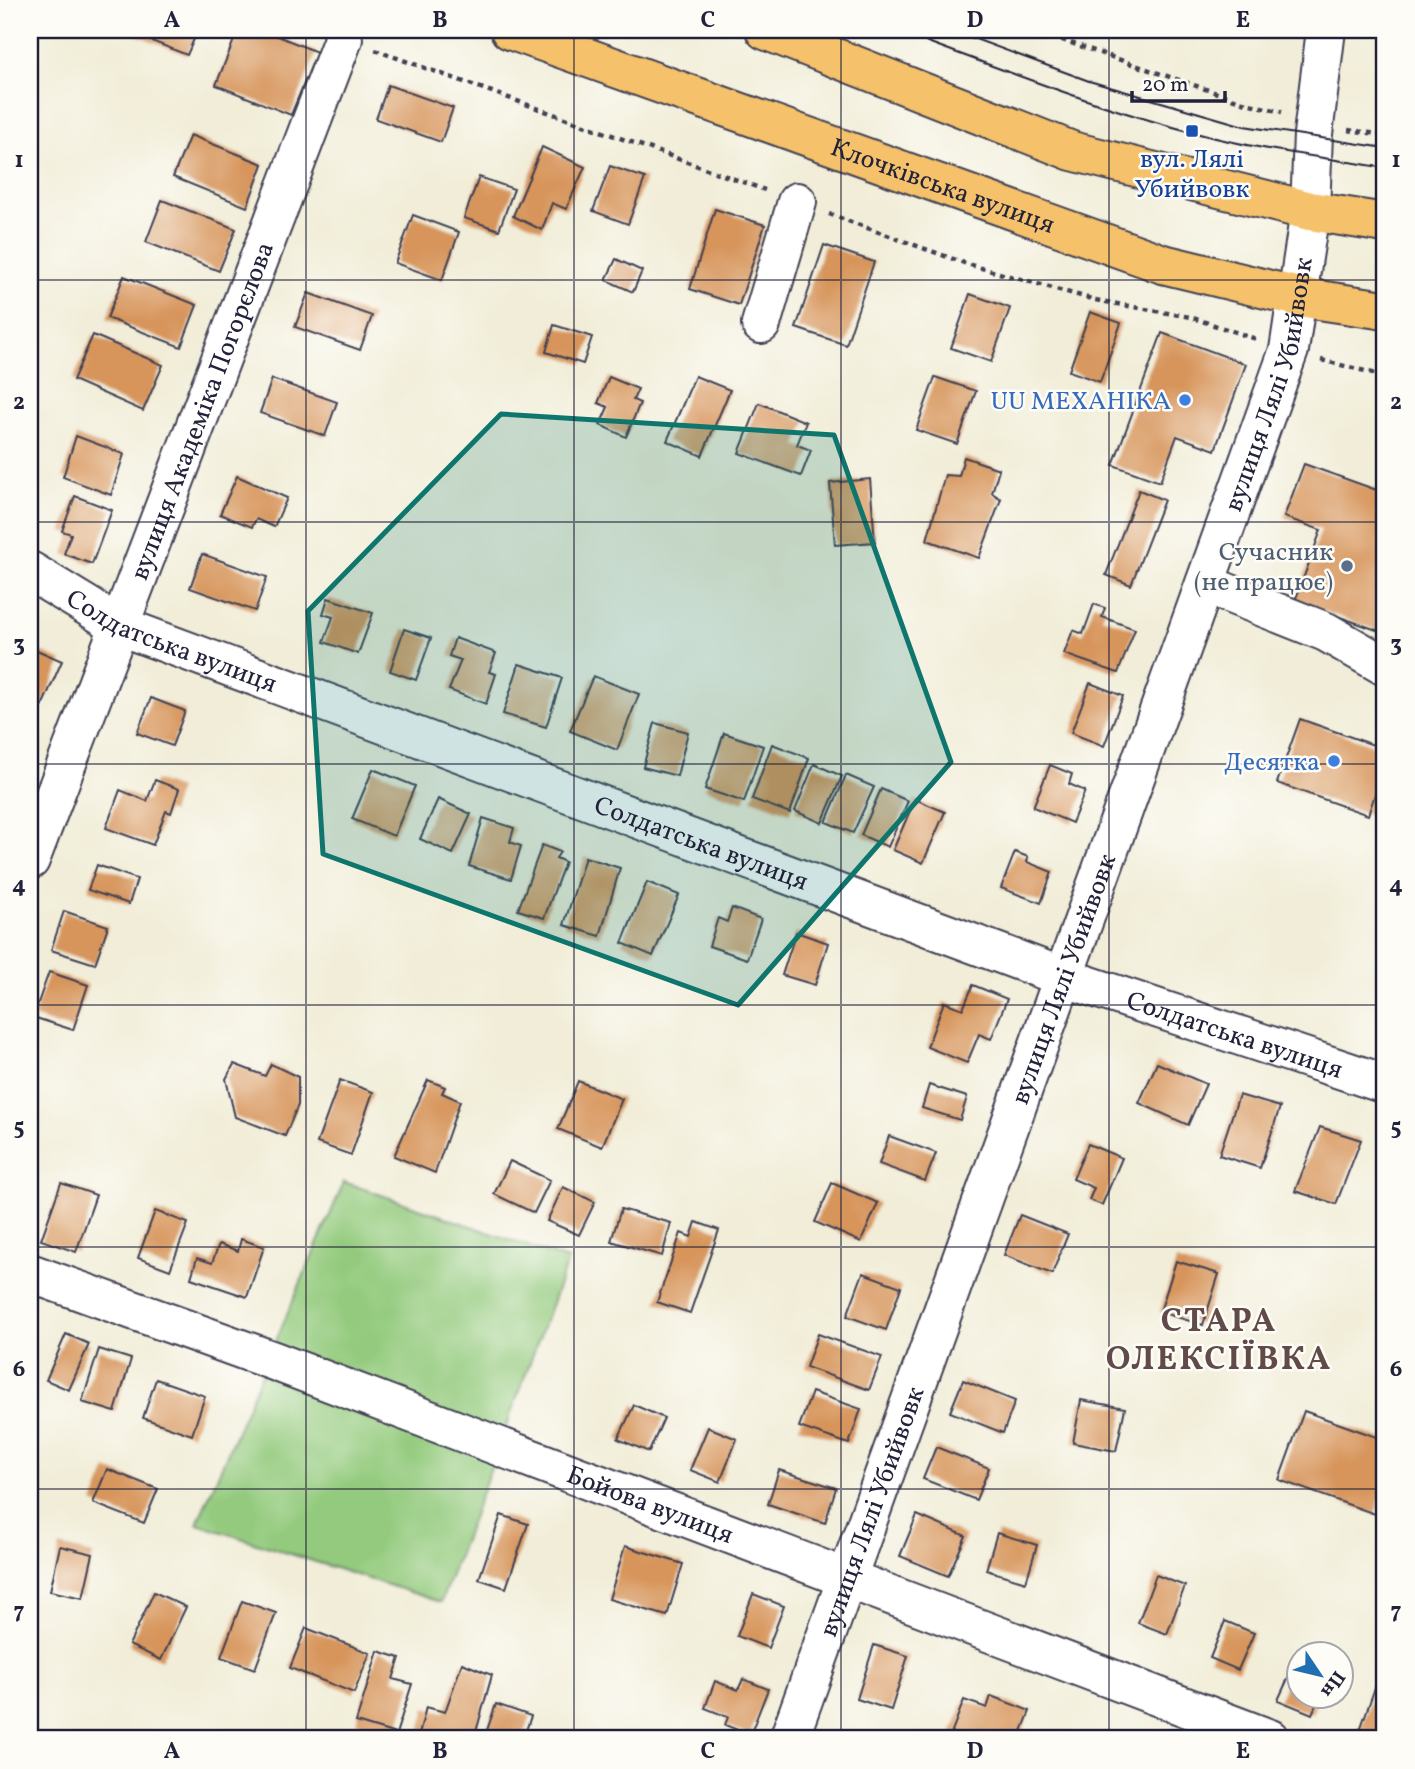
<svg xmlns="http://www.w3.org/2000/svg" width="1415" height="1769" viewBox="0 0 1415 1769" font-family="Vollkorn,serif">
<rect width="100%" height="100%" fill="#fdfcf7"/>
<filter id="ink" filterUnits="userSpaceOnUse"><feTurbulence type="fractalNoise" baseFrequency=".0143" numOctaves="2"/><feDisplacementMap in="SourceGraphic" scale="14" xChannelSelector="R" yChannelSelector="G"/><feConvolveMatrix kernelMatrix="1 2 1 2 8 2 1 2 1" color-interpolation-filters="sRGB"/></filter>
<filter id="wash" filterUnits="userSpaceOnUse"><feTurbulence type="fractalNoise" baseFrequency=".00686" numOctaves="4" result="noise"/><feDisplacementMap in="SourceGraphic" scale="28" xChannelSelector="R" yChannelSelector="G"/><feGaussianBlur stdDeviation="1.57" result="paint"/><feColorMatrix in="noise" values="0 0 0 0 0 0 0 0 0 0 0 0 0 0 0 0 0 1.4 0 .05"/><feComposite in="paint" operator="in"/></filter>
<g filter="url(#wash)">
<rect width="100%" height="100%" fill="#f1edd8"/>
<!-- green -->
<path fill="#93ca7d" stroke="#5a765c" stroke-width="2" d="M344,1182L568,1260L441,1602L197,1524Z"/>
<g id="blocks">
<!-- building -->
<g fill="#d7955c">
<path d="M130,30H198L187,55L129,32Z"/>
<path d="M238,30H263L317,52L291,115L216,85Z"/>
<path d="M388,85L453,108L441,142L376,119Z"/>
<path d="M190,135L263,164L247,207L173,177Z"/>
<path d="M542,147L585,167L566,209L552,203L542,230L513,216Z"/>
<path d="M610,166L645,178L628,224L593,211Z"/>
<path d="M479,177L514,189L499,230L464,218Z"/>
<path d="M162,200L236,229L219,271L146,242Z"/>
<path d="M715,209L765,225L739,305L690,289Z"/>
<path d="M413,215L459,232L442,280L395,263Z"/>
<path d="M824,245L874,262L846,345L796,328Z"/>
<path d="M616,259L642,271L633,292L606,280Z"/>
<path d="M124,276L197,305L181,347L107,318Z"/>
<path d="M308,293L372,316L360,350L295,327Z"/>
<path d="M970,294L1010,308L991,362L951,348Z"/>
<path d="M1090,312L1121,323L1100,382L1069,371Z"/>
<path d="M554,325L592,337L583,364L546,352Z"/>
<path d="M1162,333L1246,364L1215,450L1177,436L1160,482L1113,465Z"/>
<path d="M93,335L163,365L143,411L73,380Z"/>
<path d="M695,376L730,390L702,456L667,441Z"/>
<path d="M609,377L638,389L633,400L640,403L626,437L600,425L608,407L598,403Z"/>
<path d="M935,377L976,391L957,444L916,430Z"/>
<path d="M272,379L337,402L325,436L260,413Z"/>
<path d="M759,403L806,422L797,445L811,450L801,476L739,453Z"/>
<path d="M76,436L124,454L111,495L63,477Z"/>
<path d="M964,457L999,469L992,493L1001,499L979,558L927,540L945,475L959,476Z"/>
<path d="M1304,464L1385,493V633L1295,601L1321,530L1284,517Z"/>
<path d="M237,476L287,498L274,527L256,519L252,527L220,514Z"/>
<path d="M870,479L875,542L835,545L830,483Z"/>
<path d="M1139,490L1164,500L1131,585L1106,575Z"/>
<path d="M75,496L112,510L92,564L64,554L71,534L62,531Z"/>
<path d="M202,554L267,577L255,611L190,588Z"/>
<path d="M328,598L373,613L358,654L324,642L333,617L323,614Z"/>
<path d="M1094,604L1105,608L1102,617L1135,629L1118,673L1064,654L1073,630L1083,634Z"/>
<path d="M404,629L431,638L416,680L390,671Z"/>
<path d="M455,638L496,653L489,672L496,674L486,704L449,690L461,660L449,656Z"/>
<path d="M30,647L62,661L32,729L30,728Z"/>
<path d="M519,664L562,678L546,727L503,714Z"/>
<path d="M593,676L639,694L617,750L570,731Z"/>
<path d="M1090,683L1123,696L1104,746L1071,733Z"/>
<path d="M151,698L185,711L172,746L137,733Z"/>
<path d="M1300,719L1385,749V765L1368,815L1277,783Z"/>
<path d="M655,723L688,732L677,776L643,767Z"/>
<path d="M724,733L763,746L744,802L705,789Z"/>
<path d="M772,744L809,758L790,813L752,799Z"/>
<path d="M814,764L842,776L822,823L795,811Z"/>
<path d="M1050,765L1072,774L1069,784L1085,791L1072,823L1033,807Z"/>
<path d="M373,769L415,786L394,836L352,819Z"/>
<path d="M846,775L874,787L853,833L826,822Z"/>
<path d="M155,780L179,789L171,813L166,811L153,845L106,828L120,790L147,801Z"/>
<path d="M881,789L908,801L888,847L861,835Z"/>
<path d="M438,799L471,814L453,854L420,839Z"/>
<path d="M915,799L945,812L923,863L893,850Z"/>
<path d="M483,818L514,828L510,842L521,846L511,879L469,866Z"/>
<path d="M542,845L560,852L556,858L565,862L544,918L518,910Z"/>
<path d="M1015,852L1028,857L1027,862L1052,872L1041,903L1001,888Z"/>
<path d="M585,857L620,868L600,936L564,925Z"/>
<path d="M97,865L137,879L129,904L88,890Z"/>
<path d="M647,882L679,895L653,956L622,943Z"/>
<path d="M732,908L761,919L747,959L709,946L718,918L727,922Z"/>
<path d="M64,911L108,926L95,964L51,950Z"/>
<path d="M796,932L828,943L815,985L782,975Z"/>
<path d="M49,972L88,985L73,1030L33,1017Z"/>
<path d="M973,985L1007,999L991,1039L979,1034L967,1063L927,1047L944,1002L963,1009Z"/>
<path d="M1157,1063L1206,1084L1188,1125L1139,1103Z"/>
<path d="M234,1064L265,1076L271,1064L298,1077V1105L285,1136L235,1117L226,1079Z"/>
<path d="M340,1080L373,1092L351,1155L317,1143Z"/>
<path d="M428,1080L445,1087L442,1093L460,1101L435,1173L394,1156Z"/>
<path d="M578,1081L622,1099L602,1147L558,1129Z"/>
<path d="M929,1085L967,1097L960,1120L922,1108Z"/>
<path d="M1239,1095L1280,1107L1260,1168L1219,1155Z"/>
<path d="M1320,1127L1361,1140L1336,1204L1295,1191Z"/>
<path d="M889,1136L936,1153L925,1181L879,1164Z"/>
<path d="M1088,1144L1122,1158L1102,1205L1089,1200L1094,1188L1073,1179Z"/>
<path d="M510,1161L550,1180L534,1213L494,1194Z"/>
<path d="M61,1183L96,1195L76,1252L41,1240Z"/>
<path d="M832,1183L878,1203L861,1242L815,1222Z"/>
<path d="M563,1187L595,1202L579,1235L547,1221Z"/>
<path d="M621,1209L671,1223L662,1256L611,1241Z"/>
<path d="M155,1211L188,1223L170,1270L138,1258Z"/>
<path d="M1020,1215L1068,1234L1052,1274L1004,1255Z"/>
<path d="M696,1222L719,1230L690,1313L657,1302L681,1233L691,1237Z"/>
<path d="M241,1239L264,1247L247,1297L191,1278L197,1258L212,1263L219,1244L238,1251Z"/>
<path d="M1176,1261L1219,1274L1203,1325L1160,1312Z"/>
<path d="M863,1273L901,1287L886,1330L847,1316Z"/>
<path d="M66,1334L89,1344L69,1390L46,1380Z"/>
<path d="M818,1334L882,1357L869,1390L806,1367Z"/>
<path d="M99,1349L131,1359L115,1412L82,1402Z"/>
<path d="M156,1379L205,1396L192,1435L143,1418Z"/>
<path d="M963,1380L1015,1401L1003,1433L950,1412Z"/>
<path d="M812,1392L861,1409L849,1444L799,1427Z"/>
<path d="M1081,1400L1125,1408L1116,1451L1073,1443Z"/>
<path d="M634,1405L664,1418L649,1452L618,1439Z"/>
<path d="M1304,1411L1385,1440V1486L1375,1514L1279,1480Z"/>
<path d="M708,1427L737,1439L720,1482L690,1470Z"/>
<path d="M936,1447L989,1468L976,1500L923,1479Z"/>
<path d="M107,1469L158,1489L144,1523L93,1503Z"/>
<path d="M779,1470L836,1488L825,1523L768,1504Z"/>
<path d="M501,1515L528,1524L506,1588L479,1579Z"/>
<path d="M917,1515L966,1536L948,1576L900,1556Z"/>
<path d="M997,1533L1037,1545L1026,1582L986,1570Z"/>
<path d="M60,1546L93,1554L83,1598L50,1591Z"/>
<path d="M625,1546L683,1564L667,1616L609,1599Z"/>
<path d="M1156,1575L1185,1586L1167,1634L1138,1623Z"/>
<path d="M154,1592L186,1607L161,1660L129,1645Z"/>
<path d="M753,1594L784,1606L768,1648L737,1636Z"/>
<path d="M242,1601L276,1613L255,1669L221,1657Z"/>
<path d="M1225,1621L1254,1633L1238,1670L1210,1658Z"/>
<path d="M306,1628L370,1653L354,1693L290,1668Z"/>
<path d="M874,1645L908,1656L891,1710L857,1699Z"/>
<path d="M378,1651L400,1658L393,1679L412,1684L396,1734L356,1722Z"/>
<path d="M1297,1659L1300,1660V1696H1320L1312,1714L1278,1700Z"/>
<path d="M462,1663L492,1675L474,1739H418L426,1707L445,1712Z"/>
<path d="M743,1679L768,1689L750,1735L725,1725L728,1717L705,1708L715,1681L738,1690Z"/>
<path d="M1378,1679L1385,1682V1738L1360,1730Z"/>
<path d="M991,1696L1030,1711L1019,1739H949L964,1700L987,1708Z"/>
<path d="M496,1704L531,1716L523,1739H484Z"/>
</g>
</g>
</g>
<g filter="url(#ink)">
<use href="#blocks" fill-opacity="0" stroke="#414053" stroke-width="2"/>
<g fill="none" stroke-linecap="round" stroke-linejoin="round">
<defs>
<g id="minor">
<path d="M761,324L797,202"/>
<path id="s1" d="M30,571L120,626L1063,977L1385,1084"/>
<path d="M1205,584L1326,632L1385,666"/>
<path id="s2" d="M30,860L343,39"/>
<path id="s3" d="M30,1273L274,1361L1270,1739"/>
<path id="s4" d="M789,1739L1289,350L1310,211L1313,134L1326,30"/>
</g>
<g id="major">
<path id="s5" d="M510,30L1163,264L1299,297L1385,310"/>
<path d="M765,30L1072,151L1310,211L1385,223"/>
</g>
</defs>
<!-- minor casing -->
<use href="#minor" stroke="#414053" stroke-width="42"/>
<!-- major casing -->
<use href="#major" stroke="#414053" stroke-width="42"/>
<!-- path -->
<g stroke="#414053" stroke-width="4.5" stroke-dasharray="5 5" stroke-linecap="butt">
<path d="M1033,30L1246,103L1282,112"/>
<path d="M375,50L765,190"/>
<path d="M1348,130L1385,135"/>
<path d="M829,214L967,264L1095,300L1190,317L1256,339"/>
<path d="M1321,360L1385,376"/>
</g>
<!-- minor -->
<use href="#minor" stroke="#fff" stroke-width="38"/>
<!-- major -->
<use href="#major" stroke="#f5c16b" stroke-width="38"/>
<!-- tram -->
<g stroke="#22223b" stroke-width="2">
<path d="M895,30C1008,71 1121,118 1238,143C1287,154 1337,159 1385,168"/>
<path d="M951,30L1089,81L1244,126L1385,148"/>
</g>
</g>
</g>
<!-- marked area -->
<path fill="#0f766e" fill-opacity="0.2" stroke="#0f766e" stroke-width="5" stroke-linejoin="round" d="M501,414L834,435L951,762L738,1005L323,854L308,611Z"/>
<!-- grid -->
<path fill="none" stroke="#22223b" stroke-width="2" stroke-opacity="0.55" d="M306,30V1739M574,30V1739M841,30V1739M1109,30V1739M30,280H1385M30,522H1385M30,764H1385M30,1005H1385M30,1247H1385M30,1489H1385"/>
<!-- markers -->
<rect fill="#1a4fb4" stroke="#fdfcf7" stroke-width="2.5" x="1185" y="124" width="14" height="14" rx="3.5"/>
<g fill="#3f7fe0" stroke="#fdfcf7" stroke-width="2.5">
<circle cx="1185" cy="400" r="7"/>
<circle cx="1334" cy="761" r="7"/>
</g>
<circle fill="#5c6f8a" stroke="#fdfcf7" stroke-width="2.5" cx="1347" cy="566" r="7"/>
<g text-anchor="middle" stroke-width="5" stroke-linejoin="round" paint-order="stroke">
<!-- transit labels -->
<g font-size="26" fill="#164399" stroke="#fdfcf7">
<text x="1192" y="167">вул. Лялі<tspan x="1192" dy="30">Убийвовк</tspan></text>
</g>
<!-- street labels -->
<g font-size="26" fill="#22223b" stroke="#fdfcf7">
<text dy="9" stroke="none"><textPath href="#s5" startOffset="460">Клочківська вулиця</textPath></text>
<text dy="9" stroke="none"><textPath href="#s4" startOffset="1438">вулиця Лялі Убийвовк</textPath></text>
<text dy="9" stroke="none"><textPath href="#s2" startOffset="481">вулиця Академіка Погорєлова</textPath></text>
<text dy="9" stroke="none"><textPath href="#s1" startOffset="159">Солдатська вулиця</textPath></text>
<text dy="9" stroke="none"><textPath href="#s1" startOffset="726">Солдатська вулиця</textPath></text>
<text dy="9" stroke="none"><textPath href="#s4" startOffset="808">вулиця Лялі Убийвовк</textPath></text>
<text dy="9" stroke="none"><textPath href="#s1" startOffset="1293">Солдатська вулиця</textPath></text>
<text dy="9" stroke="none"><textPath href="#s3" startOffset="662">Бойова вулиця</textPath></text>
<text dy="9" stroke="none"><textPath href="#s4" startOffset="242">вулиця Лялі Убийвовк</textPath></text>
</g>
<!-- shop labels -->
<g font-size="26" fill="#366cbe" stroke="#fdfcf7" text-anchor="end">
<text x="1171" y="409">UU МЕХАНІКА</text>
<text x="1320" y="770">Десятка</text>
</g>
<!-- service labels -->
<g font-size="26" fill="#4e5e75" stroke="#fdfcf7" text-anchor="end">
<text x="1333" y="560">Сучасник<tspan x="1333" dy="30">(не працює)</tspan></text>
</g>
<!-- district labels -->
<g font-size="33" font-weight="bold" letter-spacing="2" fill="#614a47" stroke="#fdfcf7">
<text x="1219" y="1331">СТАРА<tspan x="1219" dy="38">ОЛЕКСІЇВКА</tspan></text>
</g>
</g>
<!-- margin -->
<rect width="1415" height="1769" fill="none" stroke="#fdfcf7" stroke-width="77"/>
<!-- north arrow -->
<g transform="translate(1320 1675) rotate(125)"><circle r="33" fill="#fdfcf7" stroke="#a5a5ac" stroke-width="2"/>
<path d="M0-5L12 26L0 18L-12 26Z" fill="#1f6fb2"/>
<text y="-10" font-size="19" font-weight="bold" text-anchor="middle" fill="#22223b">Пн</text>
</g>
<!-- scale -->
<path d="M1132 91v10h93v-10" fill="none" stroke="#22223b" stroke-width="3.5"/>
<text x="1142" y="91" font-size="21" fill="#22223b" stroke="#fdfcf7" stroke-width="5" paint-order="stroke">20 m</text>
<rect x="38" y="38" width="1338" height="1692" fill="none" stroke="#22223b" stroke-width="2.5"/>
<g font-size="23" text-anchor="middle" font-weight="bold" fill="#22223b">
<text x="172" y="27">A</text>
<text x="440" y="27">B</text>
<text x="708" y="27">C</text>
<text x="975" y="27">D</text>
<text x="1243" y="27">E</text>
<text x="19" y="167">1</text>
<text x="1396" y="167">1</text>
<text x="19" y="409">2</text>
<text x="1396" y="409">2</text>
<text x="19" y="651">3</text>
<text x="1396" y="651">3</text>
<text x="19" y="892">4</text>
<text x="1396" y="892">4</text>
<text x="19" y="1134">5</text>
<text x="1396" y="1134">5</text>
<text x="19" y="1376">6</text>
<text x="1396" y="1376">6</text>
<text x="19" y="1618">7</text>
<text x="1396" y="1618">7</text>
<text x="172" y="1758">A</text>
<text x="440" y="1758">B</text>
<text x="708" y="1758">C</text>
<text x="975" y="1758">D</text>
<text x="1243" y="1758">E</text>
</g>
</svg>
